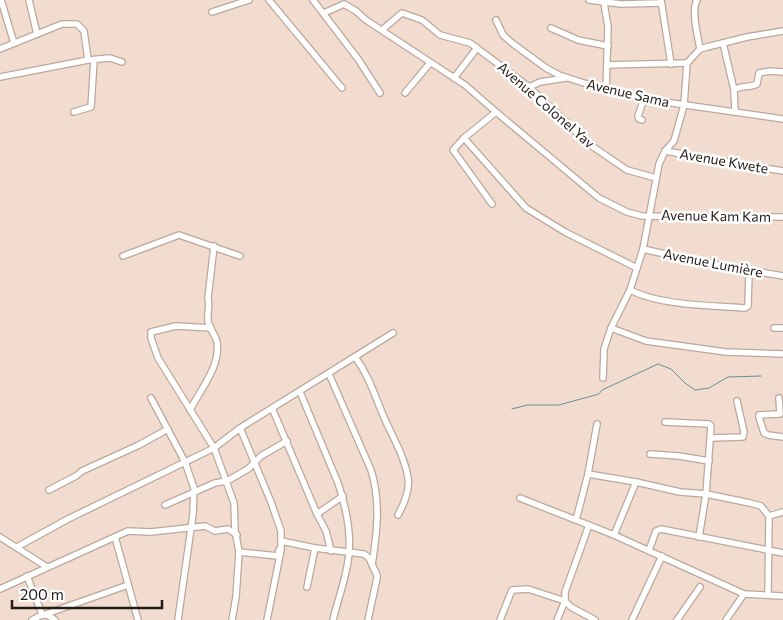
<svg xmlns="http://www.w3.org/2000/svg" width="783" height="620" viewBox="0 0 783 620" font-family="Commissioner,sans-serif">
<rect width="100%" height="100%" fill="#f1dccf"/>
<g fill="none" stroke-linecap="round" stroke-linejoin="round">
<!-- stream -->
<path stroke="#698e9f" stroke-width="1" d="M512,409L527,405H559L599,394L602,390L658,364L671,369L685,383L695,390L709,388L728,377L761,376"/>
<defs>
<g id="street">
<path d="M1,0L14,43"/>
<path d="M29,0L37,34"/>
<path d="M269,0L342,88"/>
<path d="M313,0L358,59L380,93"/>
<path d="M589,0L621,4L661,3"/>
<path d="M661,0L671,64"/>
<path d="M697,0C691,11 698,37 700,49"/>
<path d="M604,3L608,27L606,90"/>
<path d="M212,12L249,0"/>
<path d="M324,13L344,4L356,11L366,20L465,85L496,112"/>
<path d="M496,20L503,35L512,43L546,68L559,75L606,90L644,99L783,119"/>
<path d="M551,28L578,40L608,46"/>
<path d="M383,29L402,13L422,20L440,35L470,43L529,87L589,144L627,170L656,178"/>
<path d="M783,31L747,37L707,47L700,49L687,63L684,105L674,141L665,151L659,164L643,249L630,290L611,328L646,341L726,352L783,354"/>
<path d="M723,43L734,90L735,112"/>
<path d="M0,49L62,24H77L84,31L88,60"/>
<path d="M607,65L687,63"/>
<path d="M0,77L88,60L110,58L122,62"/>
<path d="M454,78L477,48"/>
<path d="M529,87L540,82L566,78"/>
<path d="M734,90C741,85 750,88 757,84L759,73L770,71L783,72"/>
<path d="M405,93L430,63"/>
<path d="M74,112L91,107L94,60"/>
<path d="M642,120L639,119L638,116L644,99"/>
<path d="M464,138L526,208L565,232L637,268"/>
<path d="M665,151L783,171"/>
<path d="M492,204L453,150L464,138L496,112L599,198L627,212L642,216L693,217H783"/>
<path d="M643,249L696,261L783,276"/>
<path d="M123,256L179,235L240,256"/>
<path d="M630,290C662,306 709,305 745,308L748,306L749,270"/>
<path d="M211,328L176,326L151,332V338L158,358L214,448L234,503L235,530L239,552L236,597L232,620"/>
<path d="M774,328H783"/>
<path d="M355,357C371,378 376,401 387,424C395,441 405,459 408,478C410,491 404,504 398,515"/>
<path d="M329,374L371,470C381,502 377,533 372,565"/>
<path d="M603,378L604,349L611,328"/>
<path d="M300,392L338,483C345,504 351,528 349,552C348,574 338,598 333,620"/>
<path d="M151,398L185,462L194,488L193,514L178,620"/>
<path d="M779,398L780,414L759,415V417L764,433L768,435L783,437"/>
<path d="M272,408L317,514L326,531L331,551"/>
<path d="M190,410C200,390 221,366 217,342C215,334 209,328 208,321C207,313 210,306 208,298L214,246"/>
<path d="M665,422L709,424L711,426L706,494L699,537"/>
<path d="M240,428L271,502L281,531V550L267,620"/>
<path d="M711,438L743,437L744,432L737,401"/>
<path d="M650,454L679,456L709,461"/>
<path d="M588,474L636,482L680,492L706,494L750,503L761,506L769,516L783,512"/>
<path d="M49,490L76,476L82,471L139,445L168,429"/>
<path d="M520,498L614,535L744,594L783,596"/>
<path d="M165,505L215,483L227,481L248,469L261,456L287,441"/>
<path d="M317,514L343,496"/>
<path d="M576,520L588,474L597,424"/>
<path d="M589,525L565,592V601L571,607L595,620"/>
<path d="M614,535L636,482"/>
<path d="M0,537L47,567"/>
<path d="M115,537L138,620"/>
<path d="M281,541L315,548L364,554L369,558L377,575V578L368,620"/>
<path d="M17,547L68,519L214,448L240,428L393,333"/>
<path d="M649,550L656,531L661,529L783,553"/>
<path d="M239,552L278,556L279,550"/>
<path d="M27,576L42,614"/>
<path d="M307,587L315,548"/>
<path d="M0,589L128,531L151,532L205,526L215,531L228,529L237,535"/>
<path d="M768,595L769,516"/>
<path d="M46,614L128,585"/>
<path d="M32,620C41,615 46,612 55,620"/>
<path d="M500,620L512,590L528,589L565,601L557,620"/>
<path d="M632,620L662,556"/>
<path d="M677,620L700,587"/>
<path d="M726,620L744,594"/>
</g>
</defs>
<!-- street casing -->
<use href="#street" stroke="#bca79b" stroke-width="8"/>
<!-- street -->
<use href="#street" stroke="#fff" stroke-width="5.5"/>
</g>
<g text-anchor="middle" stroke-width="5" stroke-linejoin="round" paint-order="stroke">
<!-- street labels -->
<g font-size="14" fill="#221b16" stroke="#fff">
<text transform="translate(628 93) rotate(13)" y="5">Avenue Sama</text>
<text transform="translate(546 105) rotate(41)" y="5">Avenue Colonel Yav</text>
<text transform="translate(724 161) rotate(10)" y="5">Avenue Kwete</text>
<text transform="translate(716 216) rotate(1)" y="5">Avenue Kam Kam</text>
<text transform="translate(713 263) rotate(11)" y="5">Avenue Lumière</text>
</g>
</g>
<!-- scale -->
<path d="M12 600v8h150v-8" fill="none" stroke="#221b16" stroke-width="2.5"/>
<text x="20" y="600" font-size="15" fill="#221b16" stroke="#ffffff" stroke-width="4" paint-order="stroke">200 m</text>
</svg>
